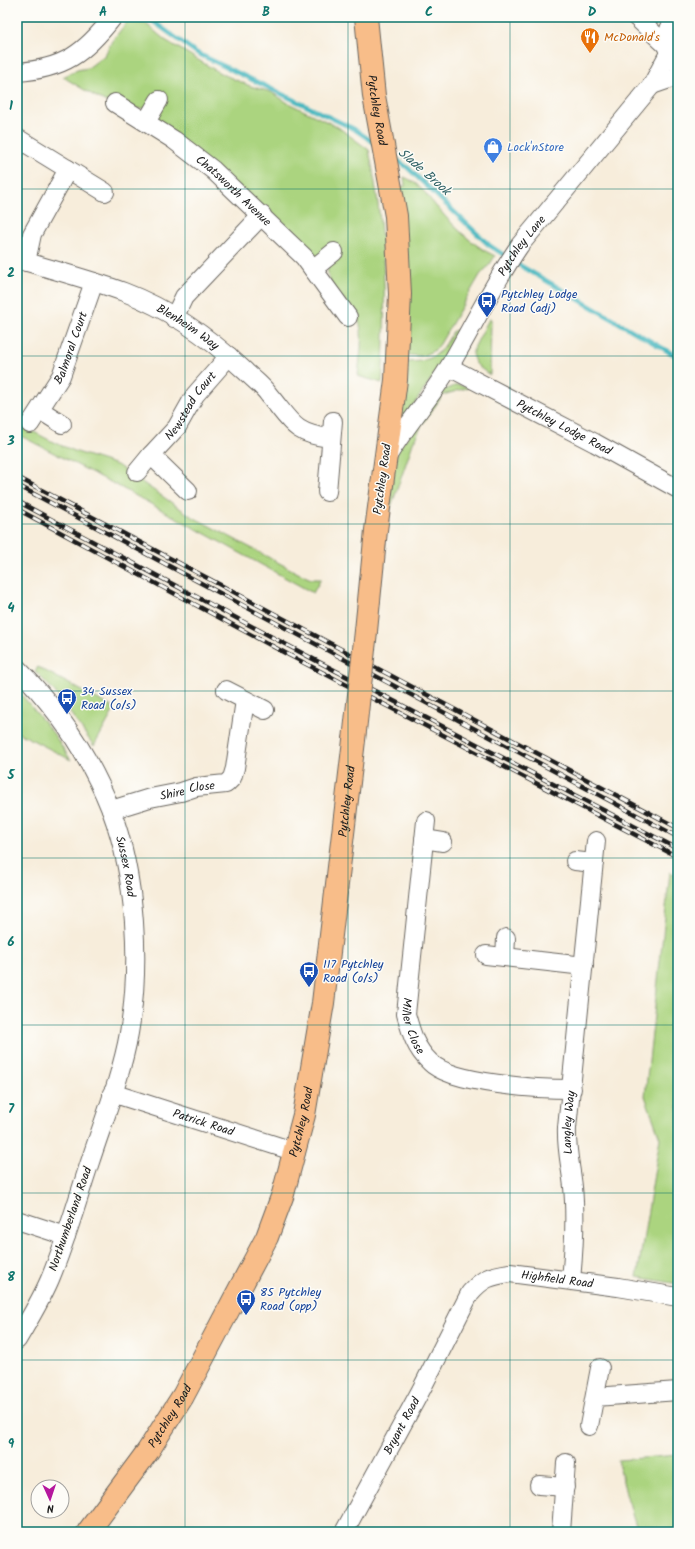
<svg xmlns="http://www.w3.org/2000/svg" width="695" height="1549" viewBox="0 0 695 1549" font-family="Kalam,sans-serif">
<rect width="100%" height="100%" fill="#fdfcf7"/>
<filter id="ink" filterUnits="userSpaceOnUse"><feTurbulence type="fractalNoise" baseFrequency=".025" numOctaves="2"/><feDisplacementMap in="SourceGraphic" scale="8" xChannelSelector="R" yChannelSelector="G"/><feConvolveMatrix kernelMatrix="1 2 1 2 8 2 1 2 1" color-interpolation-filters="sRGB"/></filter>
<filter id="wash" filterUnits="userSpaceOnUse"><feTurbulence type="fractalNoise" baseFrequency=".012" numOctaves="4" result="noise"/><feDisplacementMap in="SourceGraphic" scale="16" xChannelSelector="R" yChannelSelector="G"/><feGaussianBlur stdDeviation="0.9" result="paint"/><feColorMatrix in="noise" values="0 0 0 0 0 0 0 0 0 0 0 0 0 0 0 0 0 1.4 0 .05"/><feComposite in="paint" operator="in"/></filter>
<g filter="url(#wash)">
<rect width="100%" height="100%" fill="#f7eddb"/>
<!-- green -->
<g fill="#abd47f" stroke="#64784e">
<path d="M131,17L145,23L165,40L220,73L250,86L271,92L288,103L338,127L369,150C385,226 387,305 382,383L358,376C359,361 365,333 358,319C351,304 324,285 328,266L316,259L162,127L146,108C115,113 89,92 63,77L77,70L88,68L105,55L112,41Z"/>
<path d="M404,177C419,183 425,193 435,205C452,224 471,245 495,256L490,264L480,275L440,344L435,350L422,356L407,355L398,187L405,186Z"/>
<path d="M489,319H491L490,375C480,368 471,363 473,350Z"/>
<path d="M457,330L460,331L446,357L400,425L405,362C432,362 441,355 453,331Z"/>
<path d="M457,385L470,387L443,395L423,423L413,443L391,507L388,523L386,522L395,460L399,448L444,390Z"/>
<path d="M17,420L34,432L55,443L77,452L117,465L191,516L298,573L311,579H321L313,593L118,486L17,434Z"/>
<path d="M38,667L112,707L114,710L94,746L55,692L35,671Z"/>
<path d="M17,689L53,733L71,760L17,732Z"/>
<path d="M670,872L678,876V1284L637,1277L660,1138L645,1096Z"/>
<path d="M678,1455V1532H638L626,1494L618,1460Z"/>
</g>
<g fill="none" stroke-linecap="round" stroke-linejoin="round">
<!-- stream -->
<g stroke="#49b8c0" stroke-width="4.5">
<path d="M147,17L197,53L354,129L376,144"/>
<path d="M393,157L408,168L489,245L507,257"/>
<path d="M514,262L678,357"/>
</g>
</g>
</g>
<g filter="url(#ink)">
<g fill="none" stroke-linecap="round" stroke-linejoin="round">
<defs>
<g id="minor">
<path d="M636,17L667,46"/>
<path d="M677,17C665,30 661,52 678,63"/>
<path d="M17,72C64,69 85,53 113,17"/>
<path d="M652,85L678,76"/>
<path id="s1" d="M115,103L174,140L213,170L304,257L348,317"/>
<path d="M146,122L159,100"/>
<path d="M17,138L105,192"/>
<path id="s2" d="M17,259C53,270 89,279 124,292C169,309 211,339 245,371C253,379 263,386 269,395C291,421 293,434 330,438"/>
<path d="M26,262L32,234L68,169"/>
<path d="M313,269L334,252"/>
<path d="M174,318L184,297L262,215"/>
<path id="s3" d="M449,367L595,443L678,489"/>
<path d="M40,410L62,424"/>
<path id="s4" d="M30,424L61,376L94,282"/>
<path id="s5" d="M387,457C405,426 430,399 449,367C473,326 493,284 520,245L652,85L669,53"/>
<path d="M137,472L151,455"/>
<path id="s6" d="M188,491L151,455L177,427L195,395L229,356"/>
<path d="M327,492L333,421"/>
<path id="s7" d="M17,668C57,708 90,757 111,810C136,876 141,964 129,1033C122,1074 103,1122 90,1162C77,1201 66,1241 50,1279C41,1300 29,1320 17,1340"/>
<path d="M226,690L265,710"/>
<path id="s8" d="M111,810L150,798L181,792L196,787L226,784L232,778L235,768L245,700"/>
<path id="s9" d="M426,821L406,1014C411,1032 415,1048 430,1062C451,1084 540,1089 572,1089"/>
<path d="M424,839L443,842"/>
<path d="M575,861L594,863"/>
<path d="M486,955L584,966"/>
<path d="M505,957L506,938"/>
<path id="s10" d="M112,1093L296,1152"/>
<path d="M17,1220L66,1236"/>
<path id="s11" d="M571,1280C574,1249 576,1218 573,1187C571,1167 566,1149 567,1128L596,841"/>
<path d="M595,1397L678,1391"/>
<path d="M589,1426L600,1368"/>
<path d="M539,1485L565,1487"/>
<path id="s12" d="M344,1532L421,1390L470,1293C483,1278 490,1276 510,1273L618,1287L678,1297"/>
<path d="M561,1532L566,1463"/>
</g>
<g id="major">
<path id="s13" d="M366,17L374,96L396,216L400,294L396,380L376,530L366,631"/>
<path id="s14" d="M88,1532L148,1451L183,1396L267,1237L283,1194L304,1115L323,1003L354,740"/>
</g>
</defs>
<!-- minor casing -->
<use href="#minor" stroke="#69655f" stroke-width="20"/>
<!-- major casing -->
<use href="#major" stroke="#69655f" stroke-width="24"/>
<!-- minor -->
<use href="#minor" stroke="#fff" stroke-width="18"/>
<!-- major -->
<use href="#major" stroke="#f8bd89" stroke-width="22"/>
<defs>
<g id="rail">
<path d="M17,477L678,828"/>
<path d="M17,485L678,837"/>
<path d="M17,501L315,660L678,849"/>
<path d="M17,509L287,654L678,857"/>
</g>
</defs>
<!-- rail casing -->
<use href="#rail" stroke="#1c1c1c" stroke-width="4.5"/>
<!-- rail -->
<use href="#rail" stroke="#fdfcf7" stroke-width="3" stroke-dasharray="9" stroke-linecap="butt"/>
<defs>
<path id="major-bridge" d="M354,740L366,631"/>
</defs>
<!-- major-bridge casing -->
<use href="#major-bridge" stroke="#69655f" stroke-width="24" stroke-linecap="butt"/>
<!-- major-bridge -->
<use href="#major-bridge" stroke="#f8bd89" stroke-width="22"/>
</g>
</g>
<!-- grid -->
<path fill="none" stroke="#0f766e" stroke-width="1" stroke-opacity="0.55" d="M185,17V1532M348,17V1532M510,17V1532M17,189H678M17,356H678M17,524H678M17,691H678M17,858H678M17,1025H678M17,1193H678M17,1360H678"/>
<!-- icons -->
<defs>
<symbol id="restaurant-pin" viewBox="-11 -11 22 30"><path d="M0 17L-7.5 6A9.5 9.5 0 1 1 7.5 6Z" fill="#e8710a" stroke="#fdfcf7"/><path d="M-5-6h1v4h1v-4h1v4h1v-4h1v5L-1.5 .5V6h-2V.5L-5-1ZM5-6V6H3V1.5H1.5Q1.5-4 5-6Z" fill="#fff"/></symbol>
<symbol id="shop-pin" viewBox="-11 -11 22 30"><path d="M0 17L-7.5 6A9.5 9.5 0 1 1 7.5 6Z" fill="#3f7fe0" stroke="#fdfcf7"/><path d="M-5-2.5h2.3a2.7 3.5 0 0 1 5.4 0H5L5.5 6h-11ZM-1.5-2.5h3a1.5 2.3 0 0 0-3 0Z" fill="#fff"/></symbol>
<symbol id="bus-pin" viewBox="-11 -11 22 30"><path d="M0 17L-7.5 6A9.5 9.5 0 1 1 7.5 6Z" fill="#1a4fb4" stroke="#fdfcf7"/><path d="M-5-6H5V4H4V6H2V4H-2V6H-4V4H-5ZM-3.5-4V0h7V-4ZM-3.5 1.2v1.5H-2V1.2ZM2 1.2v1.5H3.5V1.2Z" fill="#fff"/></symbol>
</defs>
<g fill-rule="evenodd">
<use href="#restaurant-pin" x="579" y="26" width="22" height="30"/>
<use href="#shop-pin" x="482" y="136" width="22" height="30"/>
<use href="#bus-pin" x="476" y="290" width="22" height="30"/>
<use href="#bus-pin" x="56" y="687" width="22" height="30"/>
<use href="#bus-pin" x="298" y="960" width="22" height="30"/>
<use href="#bus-pin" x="235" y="1288" width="22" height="30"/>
</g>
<g text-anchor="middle" stroke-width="3" stroke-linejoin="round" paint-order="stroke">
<!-- food labels -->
<g font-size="12" fill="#c56008" stroke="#fdfcf7" text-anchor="start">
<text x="604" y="41">McDonald's</text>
</g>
<!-- street labels -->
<g font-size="12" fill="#1c1c1c" stroke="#fdfcf7">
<text dy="4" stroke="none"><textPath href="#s13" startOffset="94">Pytchley Road</textPath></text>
<text dy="4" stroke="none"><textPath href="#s1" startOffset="148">Chatsworth Avenue</textPath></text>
<text dy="4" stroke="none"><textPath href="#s5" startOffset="251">Pytchley Lane</textPath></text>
<text dy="4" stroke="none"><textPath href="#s2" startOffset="185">Blenheim Way</textPath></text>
<text dy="4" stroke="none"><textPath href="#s4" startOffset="87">Balmoral Court</textPath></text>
<text dy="4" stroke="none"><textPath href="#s6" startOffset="115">Newstead Court</textPath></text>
<text dy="4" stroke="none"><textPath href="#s3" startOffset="130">Pytchley Lodge Road</textPath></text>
<text transform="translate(382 479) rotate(-82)" y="4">Pytchley Road</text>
<text dy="4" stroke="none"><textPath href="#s8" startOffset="79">Shire Close</textPath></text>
<text dy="4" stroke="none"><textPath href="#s14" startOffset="790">Pytchley Road</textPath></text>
<text dy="4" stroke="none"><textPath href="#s7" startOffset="230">Sussex Road</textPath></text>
<text dy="4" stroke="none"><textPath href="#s9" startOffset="207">Miller Close</textPath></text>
<text dy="4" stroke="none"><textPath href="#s14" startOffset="466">Pytchley Road</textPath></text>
<text dy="4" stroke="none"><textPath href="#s10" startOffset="96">Patrick Road</textPath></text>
<text dy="4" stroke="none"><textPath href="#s11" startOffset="158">Langley Way</textPath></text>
<text transform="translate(70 1219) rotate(-71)" y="4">Northumberland Road</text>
<text dy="4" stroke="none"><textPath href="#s12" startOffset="364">Highfield Road</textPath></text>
<text dy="4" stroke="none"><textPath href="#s14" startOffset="142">Pytchley Road</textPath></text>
<text dy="4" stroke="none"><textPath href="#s12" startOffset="121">Bryant Road</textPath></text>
</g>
<!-- shop labels -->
<g font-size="12" fill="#366cbe" stroke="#fdfcf7" text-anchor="start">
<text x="507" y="151">Lock'nStore</text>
</g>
<!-- transit labels -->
<g font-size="12" fill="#164399" stroke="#fdfcf7" text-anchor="start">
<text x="501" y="298">Pytchley Lodge<tspan x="501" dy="14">Road (adj)</tspan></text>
<text x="81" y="695">34 Sussex<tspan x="81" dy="14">Road (o/s)</tspan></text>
<text x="323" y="968">117 Pytchley<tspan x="323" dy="14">Road (o/s)</tspan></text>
<text x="260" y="1296">85 Pytchley<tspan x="260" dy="14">Road (opp)</tspan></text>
</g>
<!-- water labels -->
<g font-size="13" font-style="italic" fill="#306266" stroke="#fdfcf7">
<text transform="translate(425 171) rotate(41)" y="5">Slade Brook</text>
</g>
</g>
<!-- margin -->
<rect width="695" height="1549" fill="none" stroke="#fdfcf7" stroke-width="44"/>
<!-- north arrow -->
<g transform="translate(50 1499) rotate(177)"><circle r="19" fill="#fdfcf7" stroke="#a3a29f"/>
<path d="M0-3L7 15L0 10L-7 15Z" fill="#b5179e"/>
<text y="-6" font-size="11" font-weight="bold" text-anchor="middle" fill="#1c1c1c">N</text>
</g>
<rect x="22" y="22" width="651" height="1505" fill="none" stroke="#0f766e" stroke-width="1.5"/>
<g font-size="13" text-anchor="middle" font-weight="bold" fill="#0f766e">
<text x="103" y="16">A</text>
<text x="266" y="16">B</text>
<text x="429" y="16">C</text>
<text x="592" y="16">D</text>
<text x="11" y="110">1</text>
<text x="11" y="277">2</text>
<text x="11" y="445">3</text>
<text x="11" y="612">4</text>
<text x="11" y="779">5</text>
<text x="11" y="946">6</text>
<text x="11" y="1113">7</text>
<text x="11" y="1281">8</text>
<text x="11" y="1448">9</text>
</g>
</svg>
